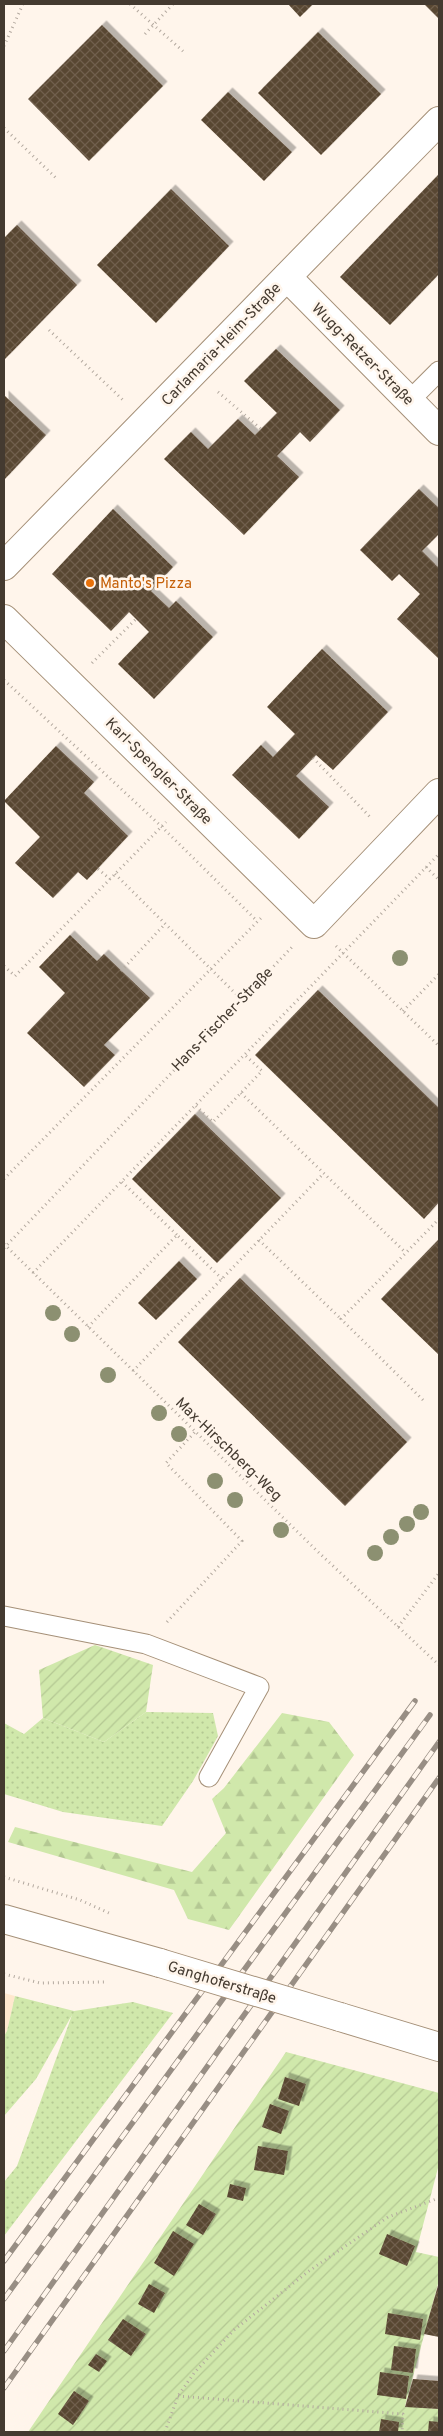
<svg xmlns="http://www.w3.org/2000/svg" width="443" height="2436" viewBox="0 0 443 2436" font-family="Overpass,sans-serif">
<defs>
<pattern id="grass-dots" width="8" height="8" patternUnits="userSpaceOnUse" patternTransform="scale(1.25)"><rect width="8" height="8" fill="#d0e8ab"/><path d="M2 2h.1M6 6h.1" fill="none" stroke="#b4c893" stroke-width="1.8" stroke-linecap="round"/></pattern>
<pattern id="forest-firs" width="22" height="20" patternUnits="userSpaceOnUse" patternTransform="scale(1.25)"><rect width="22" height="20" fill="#d0e8ab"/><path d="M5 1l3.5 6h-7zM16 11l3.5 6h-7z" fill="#b4c893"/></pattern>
<pattern id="garden-furrows" width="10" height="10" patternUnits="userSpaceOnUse" patternTransform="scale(1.25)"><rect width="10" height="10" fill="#d0e8ab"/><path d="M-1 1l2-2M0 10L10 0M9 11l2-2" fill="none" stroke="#b4c893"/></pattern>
<pattern id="building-cross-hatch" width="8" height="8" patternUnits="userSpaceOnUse" patternTransform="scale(1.25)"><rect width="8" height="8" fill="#594630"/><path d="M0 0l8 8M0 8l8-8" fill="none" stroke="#6f5f4d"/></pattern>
<filter id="shadow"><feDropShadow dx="4.5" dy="-4.5" stdDeviation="0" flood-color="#0004"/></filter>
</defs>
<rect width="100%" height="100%" fill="#fff5eb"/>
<!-- built -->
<path fill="#ffe8ce" d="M4,1993L15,1996L7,2031L4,2036Z"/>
<!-- grass -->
<g fill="url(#grass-dots)">
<path d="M146,1712L213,1713L218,1736L212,1747L193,1781L162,1826L63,1812L4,1794V1723L24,1734L43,1718L104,1742Z"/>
<path d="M15,1996L74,2011L133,2002L173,2013L4,2236V2182L17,2166L72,2015L36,2079L4,2116V2036L7,2031Z"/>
</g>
<!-- forest -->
<path fill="url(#forest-firs)" d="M282,1713L329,1722L354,1755L229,1930L188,1919L174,1890L8,1842L15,1827L192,1872L226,1833L212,1799L224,1788Z"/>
<!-- garden -->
<g fill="url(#garden-furrows)">
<path d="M95,1645L153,1665L146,1712L104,1742L43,1718L39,1670Z"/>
<path d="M286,2052L439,2093V2164L416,2252L439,2257V2280L405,2406L439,2409V2432H28Z"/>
</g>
<!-- building -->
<g fill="url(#building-cross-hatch)" filter="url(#shadow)">
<path d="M288,4H313L300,17Z"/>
<path d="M424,4H439V19Z"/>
<path d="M102,25L163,86L89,161L28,99Z"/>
<path d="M318,32L381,94L321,155L258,93Z"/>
<path d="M228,92L292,152L264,181L201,120Z"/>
<path d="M439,174V274L390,325L340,277Z"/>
<path d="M171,189L229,246L156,323L97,265Z"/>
<path d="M17,225L77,285L5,359L4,238Z"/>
<path d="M276,349L340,410L310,442L300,432L277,456L299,477L244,535L164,459L191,432L208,449L238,419L255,435L277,413L244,381Z"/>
<path d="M4,395L46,435L4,480Z"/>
<path d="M419,489L439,508V534L422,551L439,568V659L397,619L420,594L399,574L392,581L360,550Z"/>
<path d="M113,509L173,567L151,591L169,608L176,601L213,637L154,699L118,664L149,632L129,612L111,631L52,574Z"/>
<path d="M322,649L388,712L333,770L316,755L296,776L329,807L299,839L232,775L261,745L273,757L295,734L267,707Z"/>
<path d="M56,746L94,782L84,793L128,836L87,880L78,872L53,898L15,863L40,837L4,801Z"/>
<path d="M70,935L97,961L104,954L150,998L104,1045L115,1055L84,1087L27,1033L65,993L39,967Z"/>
<path d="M318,990L439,1108V1202L424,1219L255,1055Z"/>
<path d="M195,1114L281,1198L217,1263L132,1179Z"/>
<path d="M439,1239V1355L381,1299Z"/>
<path d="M179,1261L197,1279L156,1320L138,1303Z"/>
<path d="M240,1278L407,1442L345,1506L178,1342Z"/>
<path d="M285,2077L306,2084L299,2106L278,2099Z"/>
<path d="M270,2104L289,2111L281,2134L262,2127Z"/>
<path d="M258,2146L288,2151L284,2175L254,2170Z"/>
<path d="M230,2184L246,2188L243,2201L227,2197Z"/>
<path d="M199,2204L216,2214L203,2235L186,2225Z"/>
<path d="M173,2231L194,2244L174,2276L154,2263Z"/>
<path d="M387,2234L415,2246L407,2266L379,2254Z"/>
<path d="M439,2282V2337L424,2334Z"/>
<path d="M149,2284L165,2293L154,2313L138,2304Z"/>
<path d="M388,2313L423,2319L420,2340L385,2334Z"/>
<path d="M123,2319L146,2334L131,2356L108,2340Z"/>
<path d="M394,2346L416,2349L413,2373L391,2370Z"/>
<path d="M96,2354L107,2361L99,2372L88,2365Z"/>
<path d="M380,2372L409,2376L406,2399L377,2395Z"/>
<path d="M413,2379L439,2381V2409L405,2407Z"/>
<path d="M74,2391L89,2401L73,2425L58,2414Z"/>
<path d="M381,2419L399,2422L398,2432H379Z"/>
<path d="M429,2421L439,2422V2432H428Z"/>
</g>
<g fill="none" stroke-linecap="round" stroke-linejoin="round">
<defs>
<g id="service">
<path d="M409,401L439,371"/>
<path d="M4,1616L146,1644L259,1687L209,1777"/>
</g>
<g id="minor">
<path d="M287,277L439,431"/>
<path d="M4,566L439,121"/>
<path d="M4,619L314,924L439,793"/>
</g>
<g id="tertiary">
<path d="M4,1919L160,1963"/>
<path d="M340,2017L439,2047"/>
</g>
</defs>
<!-- service casing -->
<use href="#service" stroke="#a59078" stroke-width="21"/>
<!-- minor casing -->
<use href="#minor" stroke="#a59078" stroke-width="30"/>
<!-- tertiary casing -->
<use href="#tertiary" stroke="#a59078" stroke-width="30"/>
<!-- path -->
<g stroke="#b3a99f" stroke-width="3" stroke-dasharray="1 4" stroke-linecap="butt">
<path d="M130,4L185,53"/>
<path d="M145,34L173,4"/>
<path d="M4,46L23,4"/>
<path d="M4,128L56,178"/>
<path d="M49,330L123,400"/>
<path d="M218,392L261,429"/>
<path d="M436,565L439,562"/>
<path d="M92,663L136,619"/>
<path d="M4,680L162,827L257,921"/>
<path d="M313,758L372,819"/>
<path d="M426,867L439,880"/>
<path d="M98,869L110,879"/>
<path d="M115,874L241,999"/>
<path d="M336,946L439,1046"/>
<path d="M4,966L15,976L166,822"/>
<path d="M121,971L165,924"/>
<path d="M403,1011L439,974"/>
<path d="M241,1093L406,1253"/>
<path d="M196,1106L213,1122L262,1071L245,1055"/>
<path d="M4,1179L261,918"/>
<path d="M122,1182L177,1235"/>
<path d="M259,1240L341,1319"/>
<path d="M4,1244L316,1550L439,1665"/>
<path d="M4,1248L293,946"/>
<path d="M33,1273L439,854"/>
<path d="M88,1327L177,1235L222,1279"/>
<path d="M133,1371L324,1173"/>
<path d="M423,1400L341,1319L439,1219"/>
<path d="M167,1622L242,1541L166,1463L195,1432"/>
<path d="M398,1627L439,1573"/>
<path d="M4,1877L80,1900L109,1913"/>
<path d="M4,1974L40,1983L104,1982"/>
<path d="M178,2396L403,2414L402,2432"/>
<path d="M165,2432L178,2396L194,2373L234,2330L309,2271L388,2217L439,2198"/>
</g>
<!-- service -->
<use href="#service" stroke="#fff" stroke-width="19"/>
<!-- minor -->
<use href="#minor" stroke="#fff" stroke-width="28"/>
<!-- tertiary -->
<use href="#tertiary" stroke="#fff" stroke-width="28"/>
<defs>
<g id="rail">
<path d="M4,2261L415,1701"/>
<path d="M4,2299L430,1715"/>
<path d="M4,2351L439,1742"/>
<path d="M4,2388L439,1778"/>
</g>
</defs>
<!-- rail casing -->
<use href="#rail" stroke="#988e84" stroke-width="5.5"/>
<!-- rail -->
<use href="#rail" stroke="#fff5eb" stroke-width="4" stroke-dasharray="11" stroke-linecap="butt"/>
<defs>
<path id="tertiary-bridge" d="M160,1963L340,2017"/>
</defs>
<!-- tertiary-bridge casing -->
<use href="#tertiary-bridge" stroke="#a59078" stroke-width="30" stroke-linecap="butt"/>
<!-- tertiary-bridge -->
<use href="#tertiary-bridge" stroke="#fff" stroke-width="28"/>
</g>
<!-- trees -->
<g fill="#8c9071">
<circle cx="400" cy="958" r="8"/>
<circle cx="53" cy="1313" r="8"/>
<circle cx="72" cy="1334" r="8"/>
<circle cx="108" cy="1375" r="8"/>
<circle cx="159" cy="1413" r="8"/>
<circle cx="179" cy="1434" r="8"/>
<circle cx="215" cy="1481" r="8"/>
<circle cx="235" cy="1500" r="8"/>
<circle cx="421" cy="1512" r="8"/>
<circle cx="407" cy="1524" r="8"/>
<circle cx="281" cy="1530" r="8"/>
<circle cx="391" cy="1537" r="8"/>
<circle cx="375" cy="1553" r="8"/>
</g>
<!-- markers -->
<circle fill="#e8710a" stroke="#fff5eb" stroke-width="2" cx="90" cy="583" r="5"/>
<g text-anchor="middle" stroke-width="5" stroke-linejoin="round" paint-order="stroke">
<!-- street labels -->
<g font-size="15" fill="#443a30" stroke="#fff5eb">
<text transform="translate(221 344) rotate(-46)" y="5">Carlamaria-Heim-Straße</text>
<text transform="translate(363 354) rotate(45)" y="5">Wugg-Retzer-Straße</text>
<text transform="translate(159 771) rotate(45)" y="5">Karl-Spengler-Straße</text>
<text transform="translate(222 1019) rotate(-46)" y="5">Hans-Fischer-Straße</text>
<text transform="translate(229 1449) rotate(44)" y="5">Max-Hirschberg-Weg</text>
<text transform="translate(222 1982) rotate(17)" y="5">Ganghoferstraße</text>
</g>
<!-- food labels -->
<g font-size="15" fill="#c56008" stroke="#fff5eb" text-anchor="start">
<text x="100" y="588">Manto's Pizza</text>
</g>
</g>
<!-- border -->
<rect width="443" height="2436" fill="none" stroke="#443a30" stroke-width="10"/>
</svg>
